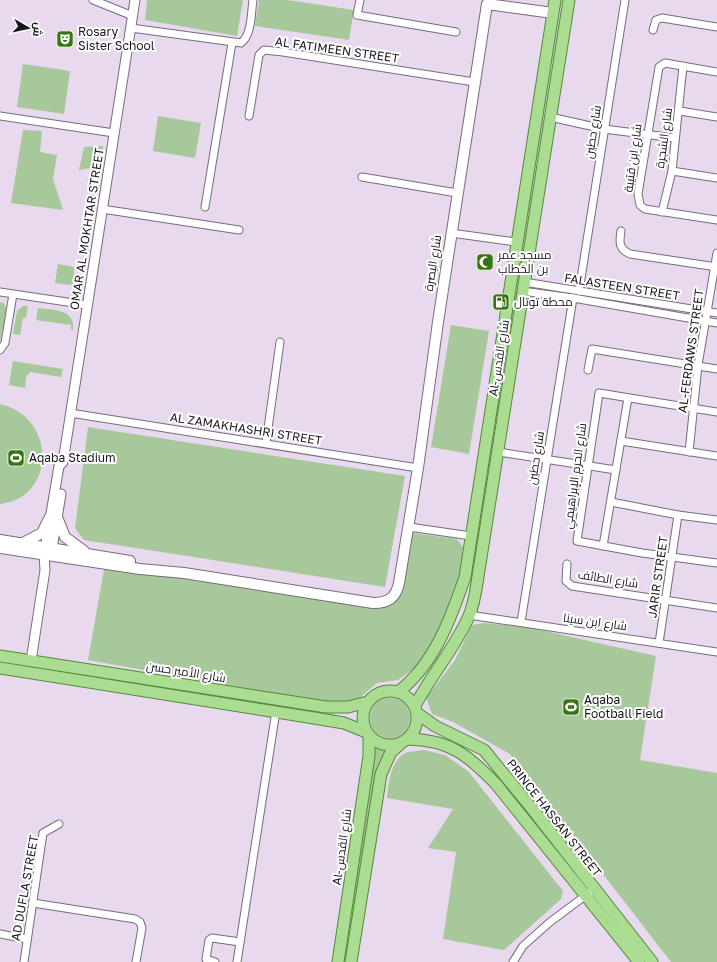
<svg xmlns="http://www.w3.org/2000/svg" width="717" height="962" viewBox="0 0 717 962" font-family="'Golos Text',Cairo,sans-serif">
<rect width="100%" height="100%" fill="#e9d9ee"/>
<!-- green -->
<g fill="#a7c89a">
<path d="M147,0H243L237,36L145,20Z"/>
<path d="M259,0H287L354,10L349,40L255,26Z"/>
<path d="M23,64L70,71L64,114L17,107Z"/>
<path d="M158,116L201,123L195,158L153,151Z"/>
<path d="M23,130L42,131L40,152L57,155L53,179L63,210L11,203Z"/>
<path d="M103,146L101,166L79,170L84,147Z"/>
<path d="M58,264L74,267V274L79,276L76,281L70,285L55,283Z"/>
<path d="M0,302L4,303L7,310L0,341Z"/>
<path d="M23,306H28L26,318H23L20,335L13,334L17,311Z"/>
<path d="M38,308C53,310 76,309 73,330H71V325L36,320Z"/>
<path d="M451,325L489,331L469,454L431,447Z"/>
<path d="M13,361L63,369L61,377L30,372L26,377L25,388L9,385Z"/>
<path d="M0,404C57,417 56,498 0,504Z"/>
<path d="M88,427L405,476L385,587L84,540L75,528Z"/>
<path d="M413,533L457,539L463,547L460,571L452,602L429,648L414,669L398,680L377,683L356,701L337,705L88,660L105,564L384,604L399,593L409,538Z"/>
<path d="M484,623L527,627L656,656L640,760L717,773V962H671L510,754L453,722L432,714L426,698L455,660L472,625Z"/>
<circle cx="390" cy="718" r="20"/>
<path d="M373,747L386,750L348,947L352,912L351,899Z"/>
<path d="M424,750L445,755L468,771L563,891L561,899L504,950L443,939L456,852L428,848L453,809L387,798C388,785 391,760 405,753C410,751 419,751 424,750Z"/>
</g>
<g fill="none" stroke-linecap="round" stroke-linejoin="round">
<defs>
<g id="minor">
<path d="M93,0L133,16"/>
<path d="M360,0L357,15L456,32"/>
<path d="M131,28L241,43C252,35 251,13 253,0"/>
<path d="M653,30L656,20L662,18L717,27"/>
<path d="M717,72L665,63L659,67L638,194L640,205L645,209L717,220"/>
<path d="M680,111L717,117"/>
<path d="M0,116L114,133"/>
<path d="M249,116L259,55L264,50L283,52L474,82"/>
<path d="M550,117L604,129L675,138"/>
<path d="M672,171L717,178"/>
<path d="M362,177L457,193"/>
<path d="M205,207L232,43"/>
<path d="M102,209L239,230"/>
<path d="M662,212L672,171L683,66"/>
<path d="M621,231C619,243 619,249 630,254L717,267"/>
<path d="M451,233L516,242"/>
<path d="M524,282L717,313"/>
<path d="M522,291L573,298L717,323"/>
<path d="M579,291L625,0"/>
<path d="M0,292L87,305"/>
<path d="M0,350L5,343L13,294"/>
<path d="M588,370L592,349L717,369"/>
<path d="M717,412L599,393L577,541L642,553L717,563"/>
<path d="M70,413L418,468"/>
<path d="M621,441L717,456"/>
<path d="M266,443L280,342"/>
<path d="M498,452L616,470"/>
<path d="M689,452L698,365L717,253"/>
<path d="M611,502L678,515L717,520"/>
<path d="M409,527L471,536"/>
<path d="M603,546L628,398"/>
<path d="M567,564L566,581L572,586L717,608"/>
<path d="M469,615L717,652"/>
<path d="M521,622L573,298"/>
<path d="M659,643L678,515"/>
<path d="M33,903L135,919L140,922L142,928L136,962"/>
<path d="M0,934L27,939"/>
<path d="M24,962L43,833L59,824"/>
<path d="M215,962L206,959L209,940L212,938L240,942"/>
<path d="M237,962L276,711"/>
<path d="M513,962L523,946L550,922L589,893"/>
</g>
<g id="tertiary">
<path d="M51,555L61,494"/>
<path d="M31,661L45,570L44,555L59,466L63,462L135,0"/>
</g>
<g id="secondary">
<path d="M57,517L65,537L84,551"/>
<path d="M0,540L130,561"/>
<path d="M23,543L42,533L50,517"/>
<path d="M0,548L140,569L184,573L373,603C388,603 396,598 399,583L418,468L438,322L487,4L553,13"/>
</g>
<g id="primary">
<path d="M0,656L326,707H348L368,702"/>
<path d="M0,668L314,718L344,723L366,732"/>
<circle cx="390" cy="718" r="27"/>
<path d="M398,692C434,665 451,618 465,577L555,0"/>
<path d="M415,706C431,675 455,648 469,616C476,600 477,580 480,564L569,0"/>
<path d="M417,713L435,726L484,750L530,806L652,962"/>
<path d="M408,739C450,740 468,755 496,784L639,962"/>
<path d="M338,962L369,756V736"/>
<path d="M351,962L381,774L391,752L399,745"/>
</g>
</defs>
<!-- minor casing -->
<use href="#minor" stroke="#796a7d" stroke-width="9"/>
<!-- tertiary casing -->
<use href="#tertiary" stroke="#796a7d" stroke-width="11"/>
<!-- secondary casing -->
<use href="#secondary" stroke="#796a7d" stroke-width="12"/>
<!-- primary casing -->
<use href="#primary" stroke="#54883a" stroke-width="13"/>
<!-- minor -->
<use href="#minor" stroke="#fff" stroke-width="7"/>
<!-- tertiary -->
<use href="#tertiary" stroke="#fff" stroke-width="9"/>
<!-- secondary -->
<use href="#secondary" stroke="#fff" stroke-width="10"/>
<!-- primary -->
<use href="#primary" stroke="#aadd92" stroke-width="11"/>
</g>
<!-- icons -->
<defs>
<symbol id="theatre-square" viewBox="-11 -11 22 22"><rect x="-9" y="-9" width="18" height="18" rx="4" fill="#37750f" stroke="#fff"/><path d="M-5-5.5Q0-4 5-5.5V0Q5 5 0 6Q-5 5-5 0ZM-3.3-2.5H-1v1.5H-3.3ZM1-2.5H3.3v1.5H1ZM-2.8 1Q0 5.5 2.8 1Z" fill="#fff"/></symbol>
<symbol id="mosque-square" viewBox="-11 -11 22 22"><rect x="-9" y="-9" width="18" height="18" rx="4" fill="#37750f" stroke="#fff"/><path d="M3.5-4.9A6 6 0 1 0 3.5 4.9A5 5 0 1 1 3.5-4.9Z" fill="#fff"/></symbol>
<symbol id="fuel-square" viewBox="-11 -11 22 22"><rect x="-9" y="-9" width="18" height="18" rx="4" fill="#37750f" stroke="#fff"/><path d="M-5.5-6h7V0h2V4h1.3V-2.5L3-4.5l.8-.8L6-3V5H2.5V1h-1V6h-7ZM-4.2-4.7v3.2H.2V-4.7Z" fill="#fff"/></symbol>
<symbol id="stadium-square" viewBox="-11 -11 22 22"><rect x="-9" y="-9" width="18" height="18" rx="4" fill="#37750f" stroke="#fff"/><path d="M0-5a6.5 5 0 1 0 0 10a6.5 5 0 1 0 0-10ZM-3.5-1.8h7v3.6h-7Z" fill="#fff"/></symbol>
</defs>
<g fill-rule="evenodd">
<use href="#theatre-square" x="55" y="29" width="20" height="20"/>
<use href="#mosque-square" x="475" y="252" width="20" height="20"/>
<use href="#fuel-square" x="491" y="292" width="20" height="20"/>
<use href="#stadium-square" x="6" y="448" width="20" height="20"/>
<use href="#stadium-square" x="561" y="697" width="20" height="20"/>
</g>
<g text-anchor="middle" stroke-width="4" stroke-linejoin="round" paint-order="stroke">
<!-- poi labels -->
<g font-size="12" fill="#1b161d" stroke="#fff" text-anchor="start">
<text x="78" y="36">Rosary<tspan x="78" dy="14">Sister School</tspan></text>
<text x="498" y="259">مسجد عمر<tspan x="498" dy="14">بن الخطاب</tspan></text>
<text x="514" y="306">محطة توتال</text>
<text x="29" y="462">Aqaba Stadium</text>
<text x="584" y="704">Aqaba<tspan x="584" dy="14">Football Field</tspan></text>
</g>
<!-- street labels -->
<g font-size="12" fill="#1b161d" stroke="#fff">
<text transform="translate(337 50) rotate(8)" y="4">AL FATIMEEN STREET</text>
<text transform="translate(593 132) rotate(-81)" y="4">شارع حطين</text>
<text transform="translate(664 138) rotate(-82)" y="4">شارع الشجرة</text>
<text transform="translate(633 158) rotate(-82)" y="4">شارع ابن قتيبة</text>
<text transform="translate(87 229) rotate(-81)" y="4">OMAR AL MOKHTAR STREET</text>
<text transform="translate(433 263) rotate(-81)" y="4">شارع البصرة</text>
<text transform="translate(622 287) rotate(9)" y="4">FALASTEEN STREET</text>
<text transform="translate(691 351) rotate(-82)" y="4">AL-FERDAWS STREET</text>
<text transform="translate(499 358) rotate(-81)" y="4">Al-شارع القدس</text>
<text transform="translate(246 429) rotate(9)" y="4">AL ZAMAKHASHRI STREET</text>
<text transform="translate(536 458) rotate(-81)" y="4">شارع حطين</text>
<text transform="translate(575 476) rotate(-82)" y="4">شارع الحرم الإبراهيمي</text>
<text transform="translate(658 577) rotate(-82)" y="4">JARIR STREET</text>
<text transform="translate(608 579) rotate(9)" y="4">شارع الطائف</text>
<text transform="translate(595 622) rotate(8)" y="4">شارع ابن سينا</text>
<text transform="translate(186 672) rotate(9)" y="4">شارع الأمير حسن</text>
<text transform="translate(554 818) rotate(52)" y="4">PRINCE HASSAN STREET</text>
<text transform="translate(342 847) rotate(-82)" y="4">Al-شارع القدس</text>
<text transform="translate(25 888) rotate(-80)" y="4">AD DUFLA STREET</text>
</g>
</g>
<!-- north arrow -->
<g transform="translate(28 28) rotate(99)" stroke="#ffffff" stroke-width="3" paint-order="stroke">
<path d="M0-3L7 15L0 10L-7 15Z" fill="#1b161d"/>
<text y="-6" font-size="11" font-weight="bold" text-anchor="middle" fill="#1b161d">ش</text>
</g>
</svg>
